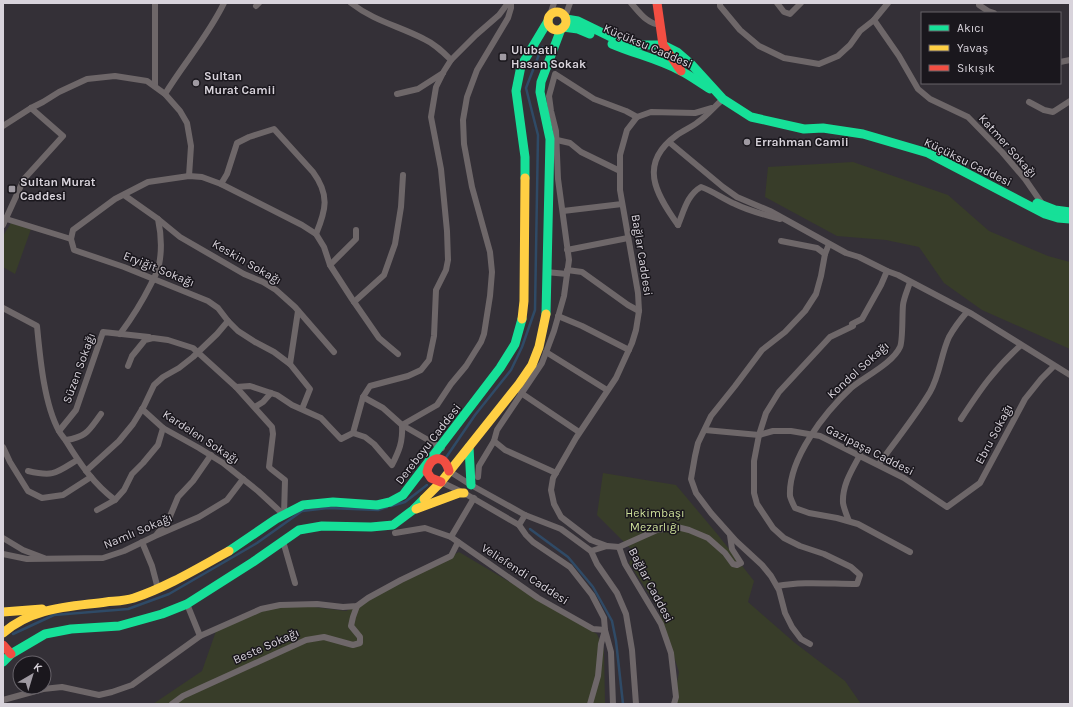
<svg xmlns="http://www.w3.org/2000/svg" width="1073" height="707" viewBox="0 0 1073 707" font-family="Karla,sans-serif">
<rect width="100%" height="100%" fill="#343037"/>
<!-- green -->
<g fill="#383d29">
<path d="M853,162L948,195L989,231L1048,256L1070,262V349L982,310L944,283L919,247L886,240L837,236L765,197L768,167Z"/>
<path d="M11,223L31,229L15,274L3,267V236Z"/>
<path d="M603,473L676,485L718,535L754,581L748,602L795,643L845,681L861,704H673L679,672L658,608L629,563L635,553L597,515Z"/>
<path d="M459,552L597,634L604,650L605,704H153L202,671L216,631L281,603L346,611Z"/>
</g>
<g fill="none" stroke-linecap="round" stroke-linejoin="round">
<!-- stream -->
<g stroke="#2f4a66" stroke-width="2.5">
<path d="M445,459L475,415L511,370L522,347L535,310L538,135L526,88L542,47"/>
<path d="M391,506L405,502L427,485"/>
<path d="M530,529L568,557L593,587L612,621L616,641L623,704"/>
<path d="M13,634L54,615L128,609L169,594L257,543L302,511L328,508L378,510L387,507"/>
</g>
<!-- street -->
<g stroke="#6e6769" stroke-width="6">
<path d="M351,3C374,21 399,26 424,39C435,44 443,52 451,60"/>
<path d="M631,3C640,13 647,24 661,25"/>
<path d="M720,3V6L740,30L759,46L784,58L819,64L838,56L850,45L860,31L874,20L888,3"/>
<path d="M777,3L784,12L790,14L801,3"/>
<path d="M979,3V5L988,11L994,13"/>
<path d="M256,6L259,3"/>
<path d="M565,17L570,3"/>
<path d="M549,18L554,3"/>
<path d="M874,20L899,56L918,89L930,99L968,117L1002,152L1025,179L1043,205"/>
<path d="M1060,62L1070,60"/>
<path d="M155,86V3"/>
<path d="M165,94C184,63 208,36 224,3"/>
<path d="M397,94L418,89L443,73"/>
<path d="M1029,102L1044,110L1053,112L1070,101"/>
<path d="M3,126L31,108L43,102L59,92L87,79L115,76L147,81L165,94L180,111L187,123L191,146L189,176"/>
<path d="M557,140L570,143L581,152L620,171"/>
<path d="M669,142L723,187L737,197L770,211L846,253L859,257L887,271L898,275L972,314L1070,375"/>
<path d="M221,184L227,174L237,143L249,137L274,129L313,172C330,195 326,210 316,234"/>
<path d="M563,211L622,204"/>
<path d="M3,218L71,239"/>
<path d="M158,219L180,237L244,274L263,282L276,290L295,307L334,352"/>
<path d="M3,225L24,179L63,136L31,108"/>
<path d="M678,225C655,193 638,163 677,135C684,130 692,127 698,122C707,116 715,106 723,99"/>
<path d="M678,225C684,211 687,195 701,187C713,191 723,199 735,204C749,211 765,215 780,219"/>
<path d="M781,241L817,248L825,254"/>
<path d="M567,250L628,238"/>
<path d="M330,265L356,239V230"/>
<path d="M567,270L582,272L628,305L639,311"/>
<path d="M546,272L567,274"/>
<path d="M910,282C908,289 904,297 903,305C902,315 903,341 900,347C893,363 864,377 851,388C825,412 788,459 790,496C791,500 793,504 795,508L809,513L837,518L858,524L910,552"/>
<path d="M354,302L384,275L395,244L401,207L403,175"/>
<path d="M3,308L37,326C40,357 44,404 59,431C61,435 64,438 66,441C80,464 94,484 115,500"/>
<path d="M558,316L582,326L629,350"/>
<path d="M228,321L218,308L208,301L124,267L74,250L71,239L73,230L115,199L148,182L189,176L202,177L221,184L302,225L316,234L324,247L330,265L352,299L379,338L398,354"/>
<path d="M120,334C132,318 142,302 151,284C154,278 158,271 159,265C162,250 161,233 158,219L124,195"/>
<path d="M546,352L607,390"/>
<path d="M290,364L298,311"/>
<path d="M128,366L132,356L145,340L153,338L168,340L193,348L236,387L250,386L277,395L292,405L321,418L341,439L353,433L363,397L370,386L408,376L421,370L429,360L434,336L436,290L446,270L448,260L447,231L441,169L431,117L436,87L444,71L451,60L476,35L499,15L508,3"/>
<path d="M236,387L272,427L273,434L269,467L271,469L285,480L284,515"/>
<path d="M521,393L579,432"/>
<path d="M363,397L383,408L402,425L442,448"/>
<path d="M255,407L263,402L271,393"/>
<path d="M142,409L163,428L199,448L223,463L258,491L284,515"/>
<path d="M961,419C980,390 995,368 1021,345"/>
<path d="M402,425L437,405L451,384L466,366L481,342L484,334L490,296L492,272L490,252L472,187L464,144L463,120L467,97L477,70L508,18L511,8V3"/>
<path d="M705,430L759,435L773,431H791L820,436L904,478L947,507L980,483L1025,399L1041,379L1054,366"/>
<path d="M59,431L76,410L103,332L149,337"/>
<path d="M353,433L365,437L374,444L392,465C399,451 403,442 402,425"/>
<path d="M66,440C87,437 89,430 101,414"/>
<path d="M3,447L10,462L28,491L42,498L63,495L91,477"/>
<path d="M879,464C896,440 915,417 930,392C940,375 941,354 949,337C954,328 960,320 967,312"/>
<path d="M28,471C54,477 56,473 77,460"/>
<path d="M86,471L119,441L133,424L144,406L154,385L163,377L179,368L193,357L217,334L228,321L238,331L255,342L274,352L290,364L310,389L302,409"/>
<path d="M449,471L471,485L525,515L561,529L591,551L597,564L617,593L626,614L632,650L636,704"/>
<path d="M556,473L505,450L494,441L497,430L542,363L554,331L564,296L569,260L558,179L556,131L551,111L549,96L555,74L594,99L626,111L637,117"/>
<path d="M478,477L479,466L494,441"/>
<path d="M441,482L464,493L519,525"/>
<path d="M474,498L451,537L538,598L593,629L605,630L601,644L598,676L590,704"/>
<path d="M97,510L115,500L124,490L132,474L143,463L158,445L163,428"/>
<path d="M525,515L519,525L526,535L533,542L570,567L592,595L604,618L605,630L611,652L613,704"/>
<path d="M849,521C847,516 844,509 843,503C842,485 852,470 860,455"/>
<path d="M395,533L425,528L451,537"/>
<path d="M157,534L168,521L178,497L193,481L211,455"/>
<path d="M3,538L23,550L44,558"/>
<path d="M283,541L295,583"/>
<path d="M142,542L152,566L158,589"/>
<path d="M607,546L591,540L561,517L554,504L551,490L553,478L576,438L616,378L632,343L636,330L639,311L638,293L620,190V155L627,130L637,117L651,112L695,113L712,108"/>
<path d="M619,547L625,564L661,624L671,653L676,697L674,704"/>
<path d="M591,551L607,546L619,547L657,530L677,527L689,530L708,538L725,553L733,564L737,565L741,563L732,549L730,535"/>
<path d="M3,554L27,559L103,558L124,551L155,536L199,517L227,500L243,479"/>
<path d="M777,586C803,581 830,584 857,584L860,575L851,567L824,554L800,546L784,538L773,528L757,504L754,493V461L759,435L766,413L779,392L830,337L853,326L852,324L862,319L881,285L887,271"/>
<path d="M187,604L200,636"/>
<path d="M810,644L801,639L792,627L785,613L779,590L771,576L762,565L736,541L711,513L696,493L691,479L695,456L698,443L711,416L735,386L762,350L785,332L805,311L816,294L821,276L825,254L829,244"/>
<path d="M3,700L43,689L62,687L99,695L112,692L132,685L200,636L261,609L280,605L317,604L343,607L357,606L368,598L401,580L451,556L458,542"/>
<path d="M172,704L183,696L306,640L324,637L353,645L360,643V637L351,626L353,617L357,606"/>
</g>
<!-- fast -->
<g stroke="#16e098" stroke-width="9">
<path d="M566,19L578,21L617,40L634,45H663L677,52L692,65L723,99L751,117L804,129L823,128L863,134L928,153L1045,214L1058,218L1070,219"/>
<path d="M563,27L578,29L590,34"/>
<path d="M612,44C635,54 659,59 681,71C691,76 700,83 710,89"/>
<path d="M525,178V157L516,91L521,66L548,21"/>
<path d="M1037,203L1055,210L1070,212"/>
<path d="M546,314L550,139L540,92L541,82L561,29"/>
<path d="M469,447L471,485"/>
<path d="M229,551L276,519L303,505L333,502L377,505L390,502L403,495L500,368L515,344L522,319"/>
<path d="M3,662L11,654L45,634L71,629L119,626L162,614L187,604L253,562L299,530L322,526L371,527L393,525L413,510L424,499"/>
</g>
<!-- slow -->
<g stroke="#ffcf43" stroke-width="9">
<circle cx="557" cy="21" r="9"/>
<path d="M522,319L524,301L525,178"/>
<path d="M424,499L441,482L519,384L532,365L539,347L546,314"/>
<path d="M416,509L459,493H464"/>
<path d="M3,612L42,609"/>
<path d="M3,633C33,607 69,607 106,602C115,601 125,601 134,598C167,587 198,568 229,551"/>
</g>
<!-- jam -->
<g stroke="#f24e42" stroke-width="9">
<path d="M657,3L663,45L681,71"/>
<path d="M441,482L431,478L427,472C429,457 444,452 449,471"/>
<path d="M3,645L11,654"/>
</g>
</g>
<!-- markers -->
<g fill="#9f9aa2" stroke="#1a171d" stroke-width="1.5">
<rect x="499" y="53" width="8" height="8" rx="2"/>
<circle cx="196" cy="83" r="4"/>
<circle cx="747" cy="142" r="4"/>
<rect x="8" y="185" width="8" height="8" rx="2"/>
</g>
<g text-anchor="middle" stroke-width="3" stroke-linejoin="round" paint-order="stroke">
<!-- street labels -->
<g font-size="12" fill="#d8d3db" stroke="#1a171d">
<text transform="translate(648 46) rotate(23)" y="4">Küçüksu Caddesi</text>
<text transform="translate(1008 146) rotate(48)" y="4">Katmer Sokağı</text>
<text transform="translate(968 162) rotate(26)" y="4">Küçüksu Caddesi</text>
<text transform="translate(642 255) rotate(81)" y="4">Bağlar Caddesi</text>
<text transform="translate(247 262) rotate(30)" y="4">Keskin Sokağı</text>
<text transform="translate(159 269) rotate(22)" y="4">Eryiğit Sokağı</text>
<text transform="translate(79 368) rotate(-70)" y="4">Süzen Sokağı</text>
<text transform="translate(858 370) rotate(-42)" y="4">Kondol Sokağı</text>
<text transform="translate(994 434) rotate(-62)" y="4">Ebru Sokağı</text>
<text transform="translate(201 437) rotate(33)" y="4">Kardelen Sokağı</text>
<text transform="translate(428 444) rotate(-52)" y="4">Dereboyu Caddesi</text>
<text transform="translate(870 450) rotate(27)" y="4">Gazipaşa Caddesi</text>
<text transform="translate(138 531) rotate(-23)" y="4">Namlı Sokağı</text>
<text transform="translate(525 574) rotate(33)" y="4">Veliefendi Caddesi</text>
<text transform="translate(651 585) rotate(62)" y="4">Bağlar Caddesi</text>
<text transform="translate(266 646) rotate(-24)" y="4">Beste Sokağı</text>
</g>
<!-- poi labels -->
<g font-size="12" font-weight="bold" fill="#d8d3db" stroke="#1a171d" text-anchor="start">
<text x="511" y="54">Ulubatlı<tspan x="511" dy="14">Hasan Sokak</tspan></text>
<text x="204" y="80">Sultan<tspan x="204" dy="14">Murat Camii</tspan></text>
<text x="755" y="146">Errahman Camii</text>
<text x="20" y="186">Sultan Murat<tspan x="20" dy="14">Caddesi</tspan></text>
</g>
<!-- park labels -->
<g font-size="12" fill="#cddf9a" stroke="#1a171d">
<text x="655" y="517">Hekimbaşı<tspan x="655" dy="14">Mezarlığı</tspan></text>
</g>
</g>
<!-- border -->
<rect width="1073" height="707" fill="none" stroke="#d8d3db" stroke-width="8"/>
<!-- legend -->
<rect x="921" y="12" width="140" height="72" fill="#1a171d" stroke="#666269"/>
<rect x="929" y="25" width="20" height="6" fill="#16e098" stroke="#666269"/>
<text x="957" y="32" font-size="12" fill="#d8d3db">Akıcı</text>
<rect x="929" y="45" width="20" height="6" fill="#ffcf43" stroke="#666269"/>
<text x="957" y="52" font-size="12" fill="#d8d3db">Yavaş</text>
<rect x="929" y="65" width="20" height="6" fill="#f24e42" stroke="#666269"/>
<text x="957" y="72" font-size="12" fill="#d8d3db">Sıkışık</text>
<!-- north arrow -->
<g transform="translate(32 675) rotate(38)"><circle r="19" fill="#1a171d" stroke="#666269"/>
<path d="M0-3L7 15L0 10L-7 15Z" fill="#9f9aa2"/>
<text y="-6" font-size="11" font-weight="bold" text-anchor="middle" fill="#d8d3db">K</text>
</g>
</svg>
